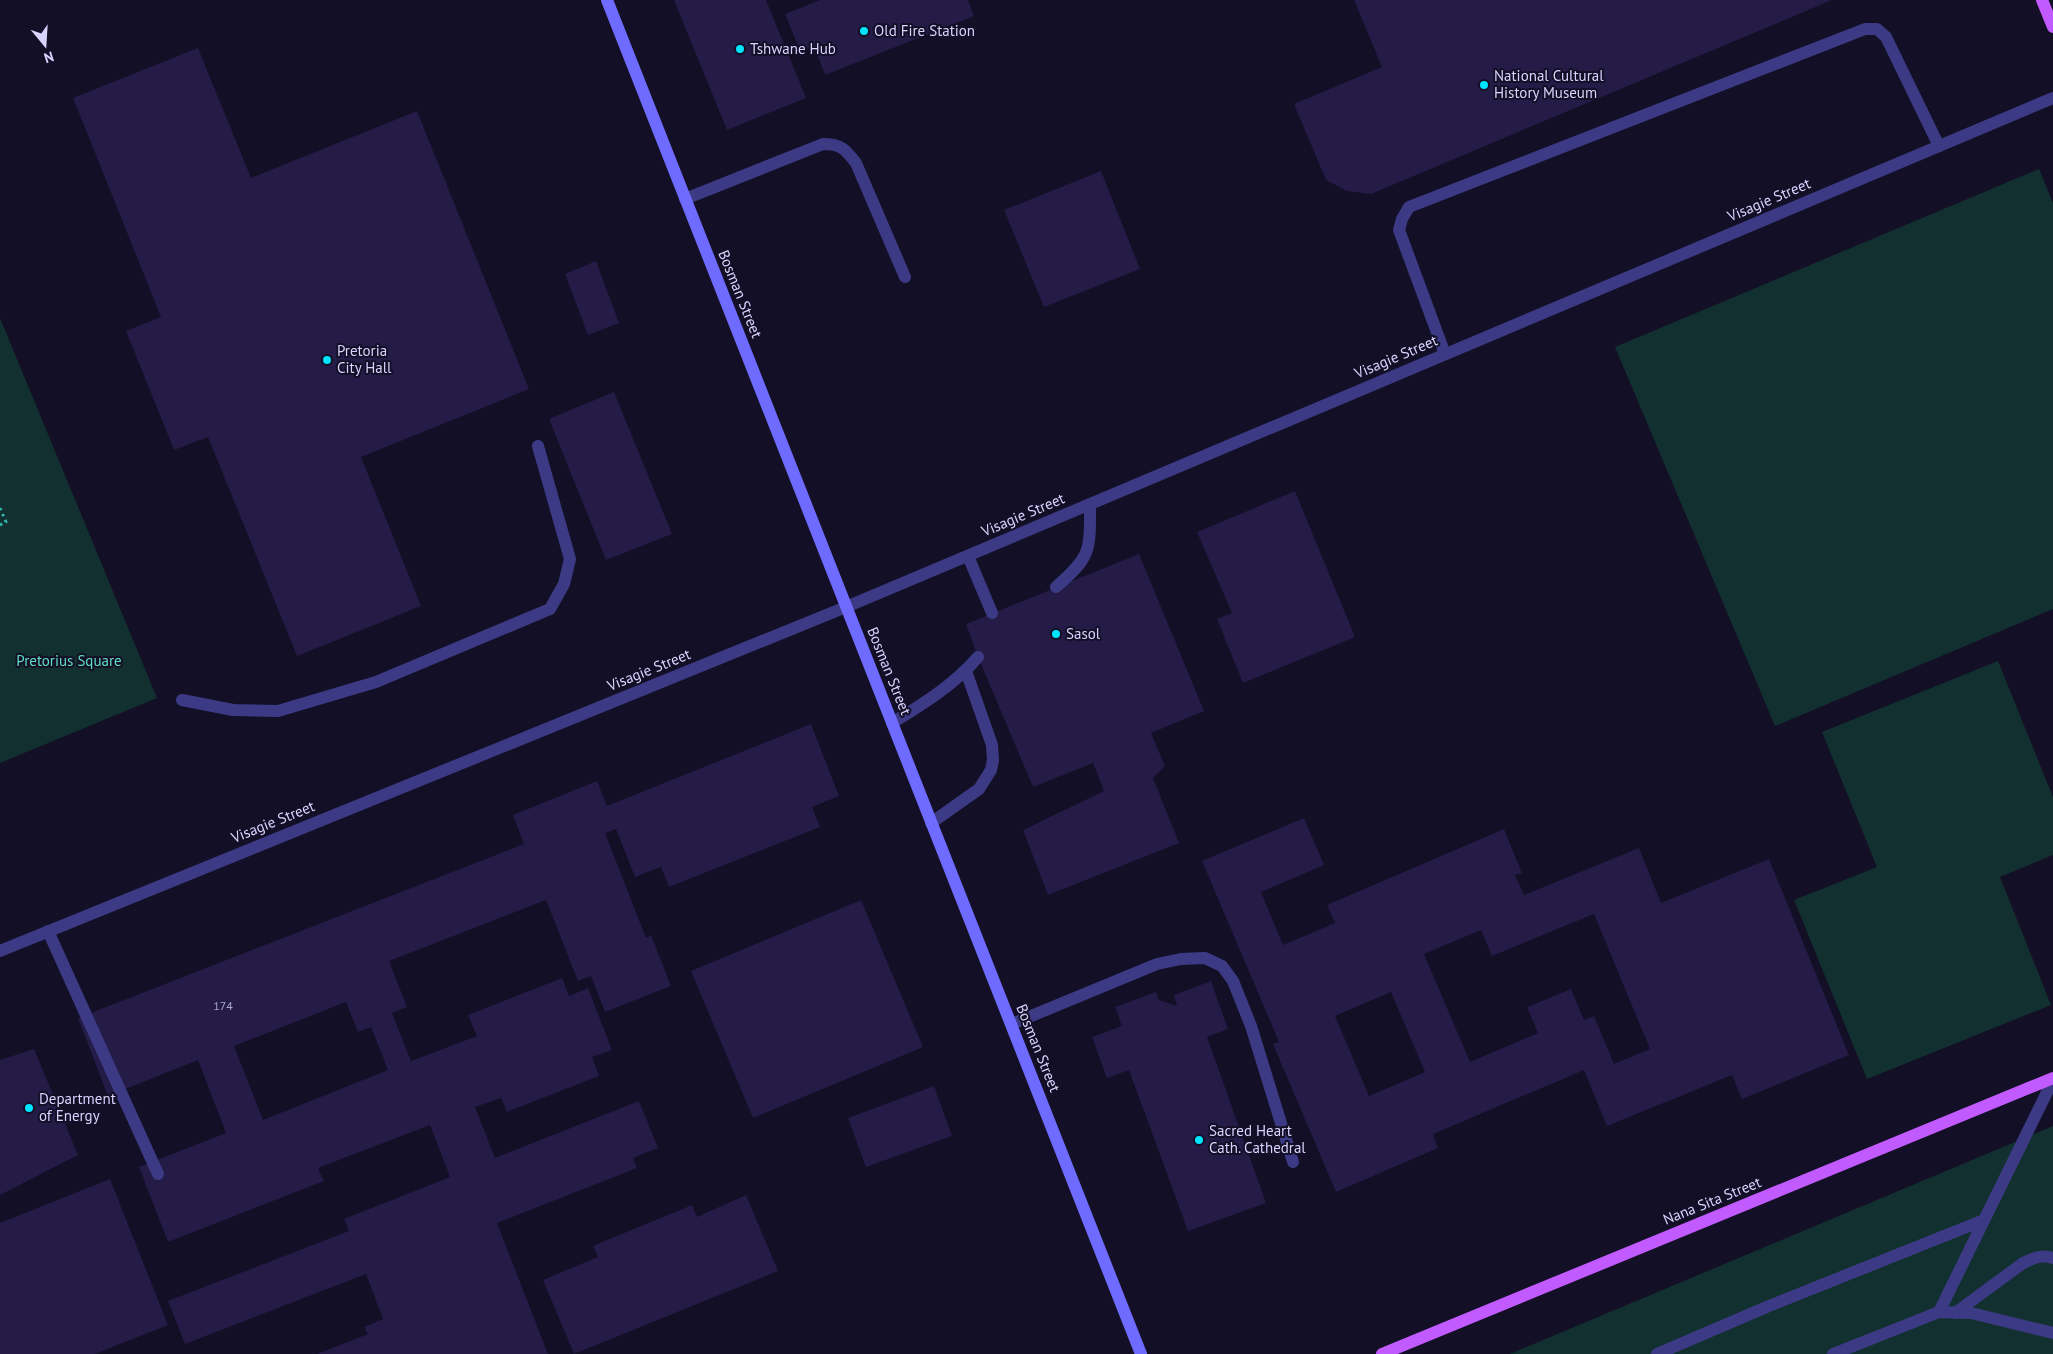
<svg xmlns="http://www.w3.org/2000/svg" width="2053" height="1354" viewBox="0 0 2053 1354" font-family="'PT Sans',sans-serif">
<rect width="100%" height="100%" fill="#130f26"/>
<!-- green -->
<g fill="#12302f">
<path d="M2039,169L2053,203V609L1775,726L1615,347Z"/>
<path d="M0,318L157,698L0,763Z"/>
<path d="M1998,661L2053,797V855L2000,877L2051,1005L1867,1079L1794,900L1877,867L1822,732Z"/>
<path d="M2053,1126V1354H1510Z"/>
</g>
<!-- building -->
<g fill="#241b47" fill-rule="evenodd">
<path d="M674,0H766L806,98L727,130Z"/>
<path d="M820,0H968L974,16L825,75L814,46L800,51L785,14Z"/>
<path d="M1354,0H1832L1371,194L1347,191L1326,180L1294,104L1382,67Z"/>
<path d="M198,48L251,178L417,111L529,389L361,457L421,606L297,656L208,437L174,450L126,331L161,317L73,98Z"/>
<path d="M1101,171L1140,269L1044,307L1004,210Z"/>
<path d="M596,261L619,323L588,335L565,274Z"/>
<path d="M614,392L672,534L606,560L549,419Z"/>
<path d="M1295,491L1355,637L1243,683L1217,619L1232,613L1197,532Z"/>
<path d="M1139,554L1204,711L1151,733L1165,766L1153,778L1179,843L1048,895L1023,830L1104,791L1093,763L1033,787L978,657L966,624Z"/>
<path d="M811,724L839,796L812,807L820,827L669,887L661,867L635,877L616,829L605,833L646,938L651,935L671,986L605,1012L591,976L578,981L546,900L389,961L407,1007L392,1013L411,1061L477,1036L468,1015L562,978L569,996L588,988L612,1050L592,1057L599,1076L507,1112L501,1098L475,1107L495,1158L639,1101L658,1148L633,1158L637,1168L497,1223L548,1354H317L368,1334L364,1327L383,1319L366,1274L185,1344L168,1301L349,1231L344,1219L450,1177L430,1125L318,1168L324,1181L168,1242L139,1167L226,1133L198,1060L108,1096L78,1018L524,844L513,815L597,781L607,806ZM346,1002L358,1032L371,1027L388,1070L263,1120L234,1046Z"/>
<path d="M1304,818L1324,865L1261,892L1283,945L1335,923L1327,905L1504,829L1522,873L1515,875L1524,895L1639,848L1661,903L1769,859L1849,1055L1742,1099L1732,1075L1607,1126L1584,1070L1433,1134L1438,1148L1336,1192L1273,1044L1279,1042L1202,861ZM1594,914L1650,1049L1614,1064L1594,1016L1584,1020L1571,989L1527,1007L1538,1033L1470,1062L1424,954L1481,930L1492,956ZM1391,992L1425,1072L1369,1096L1335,1016Z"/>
<path d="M861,900L923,1047L753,1118L691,971Z"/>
<path d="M1211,981L1228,1029L1207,1037L1266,1203L1188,1231L1129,1070L1107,1078L1092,1037L1122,1026L1115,1007L1156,992L1159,1000L1177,1006L1174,995Z"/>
<path d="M34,1049L78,1155L0,1195V1060Z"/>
<path d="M934,1086L952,1136L866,1167L848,1118Z"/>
<path d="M110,1179L168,1325L95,1354H0V1223Z"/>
<path d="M746,1195L778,1271L574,1354L543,1280L598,1257L593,1246L692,1205L697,1217Z"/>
</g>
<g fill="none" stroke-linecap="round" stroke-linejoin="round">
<!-- path -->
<path stroke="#2fb8b0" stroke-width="3" stroke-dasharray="2.5 4" stroke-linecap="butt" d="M0,508L6,522L0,525"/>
<!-- service -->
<g stroke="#3d3a85" stroke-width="12">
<path d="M685,199L823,144C841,144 845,149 856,163L905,277"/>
<path d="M1445,354L1399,230L1402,219L1409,207L1865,29H1877L1886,37L1939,146"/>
<path d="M968,556L992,613"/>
<path d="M1056,587C1092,556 1090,550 1090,504"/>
<path d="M182,700L233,710L278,711L376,682L550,609L564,584L570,559L538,446"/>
<path d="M892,723C923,704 954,685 978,657"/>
<path d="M931,823L979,789L991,770L993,760L992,745L966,671"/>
<path d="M48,931L158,1174"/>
<path d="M1012,1024L1157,964L1181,959L1205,958L1222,966L1233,981L1251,1026L1293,1162"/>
<path d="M1939,1312L2053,1080"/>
<path d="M1955,1313L2023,1263C2034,1258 2042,1254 2053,1258"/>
<path d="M1657,1354L1769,1306L1984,1220"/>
<path d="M1833,1354L1939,1312L1971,1313L2053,1333"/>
</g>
<!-- tertiary -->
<path stroke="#3d3a85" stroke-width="12" d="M0,951L846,607L2053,98"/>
<!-- secondary -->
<path stroke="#6f6bff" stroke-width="12" d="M607,0L1141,1354"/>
<!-- primary -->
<g stroke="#c25bff" stroke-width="12">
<path d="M2042,0L2053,27"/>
<path d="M1382,1354L2053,1078"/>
</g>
</g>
<!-- markers -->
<g fill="#00e5ff" stroke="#130f26" stroke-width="2">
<circle cx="864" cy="31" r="5"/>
<circle cx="740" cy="49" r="5"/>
<circle cx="1484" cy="85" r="5"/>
<circle cx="327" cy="360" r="5"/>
<circle cx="1056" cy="634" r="5"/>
<circle cx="29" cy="1108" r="5"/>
<circle cx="1199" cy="1140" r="5"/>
</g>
<g text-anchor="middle" stroke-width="4" stroke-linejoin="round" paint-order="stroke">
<!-- number labels -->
<g font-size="12" fill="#aca6d1">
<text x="223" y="1010">174</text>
</g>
<!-- poi labels -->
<g font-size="15" fill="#d9d4ff" stroke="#130f26" text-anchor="start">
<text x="874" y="36">Old Fire Station</text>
<text x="750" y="54">Tshwane Hub</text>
<text x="1494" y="81">National Cultural<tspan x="1494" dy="17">History Museum</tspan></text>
<text x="337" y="356">Pretoria<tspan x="337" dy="17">City Hall</tspan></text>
<text x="1066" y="639">Sasol</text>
<text x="39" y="1104">Department<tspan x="39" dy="17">of Energy</tspan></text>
<text x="1209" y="1136">Sacred Heart<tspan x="1209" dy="17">Cath. Cathedral</tspan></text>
</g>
<!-- street labels -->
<g font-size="15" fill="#d9d4ff" stroke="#130f26">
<text transform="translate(1769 200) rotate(-23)" y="5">Visagie Street</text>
<text transform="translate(740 294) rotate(68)" y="5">Bosman Street</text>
<text transform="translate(1396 357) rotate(-23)" y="5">Visagie Street</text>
<text transform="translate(1023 515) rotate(-23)" y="5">Visagie Street</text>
<text transform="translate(649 670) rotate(-22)" y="5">Visagie Street</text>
<text transform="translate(889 671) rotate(68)" y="5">Bosman Street</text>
<text transform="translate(273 822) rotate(-22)" y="5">Visagie Street</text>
<text transform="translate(1038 1048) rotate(68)" y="5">Bosman Street</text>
<text transform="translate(1712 1201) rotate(-22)" y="5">Nana Sita Street</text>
</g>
<!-- park labels -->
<g font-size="15" fill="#5fe0c0" stroke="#130f26">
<text x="69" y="666">Pretorius Square</text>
</g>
</g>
<!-- north arrow -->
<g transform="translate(45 45) rotate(162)" stroke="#130f26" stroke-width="4" paint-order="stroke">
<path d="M0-4L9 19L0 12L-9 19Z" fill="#d9d4ff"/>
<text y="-8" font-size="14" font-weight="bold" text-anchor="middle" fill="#d9d4ff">N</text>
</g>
</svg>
